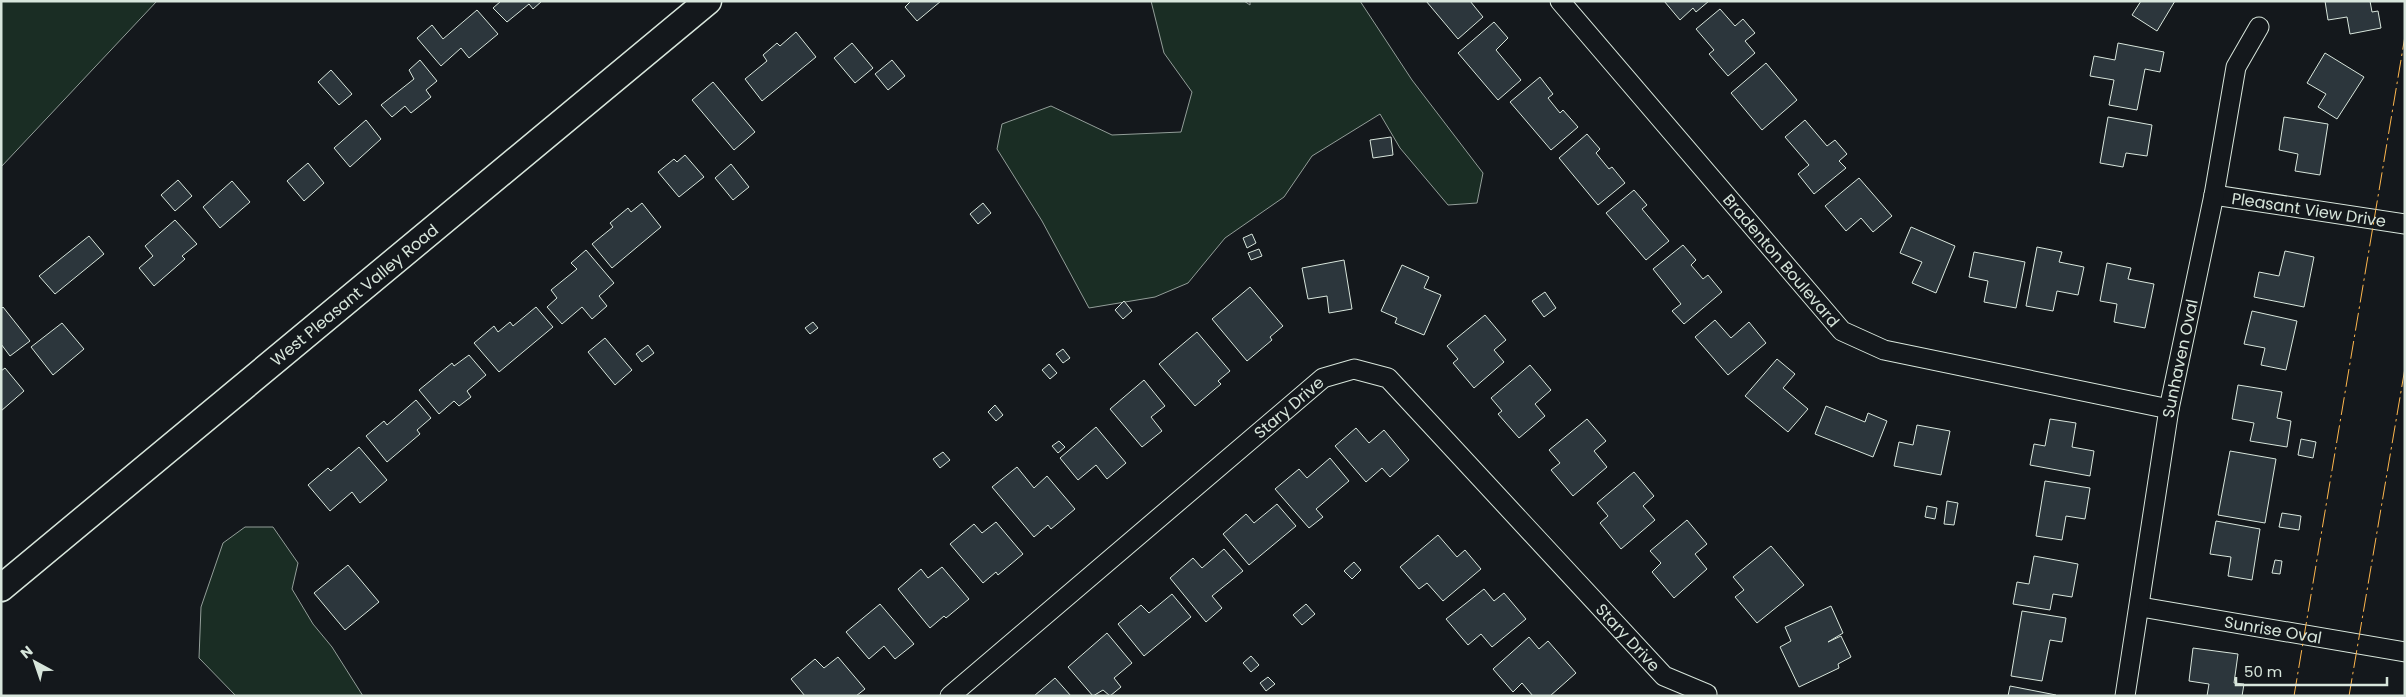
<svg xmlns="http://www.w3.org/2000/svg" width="2406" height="697" viewBox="0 0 2406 697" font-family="Poppins,sans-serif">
<rect width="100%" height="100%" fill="#14181c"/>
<!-- green -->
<g fill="#1a2d24" stroke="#939e99">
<path d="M1,1H157L1,167Z"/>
<path d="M1151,1H1244L1250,5V1H1360L1412,80L1483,173L1477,203L1448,205L1400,148L1380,114L1312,156L1284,197L1225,238L1188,283L1155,297L1089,308L1042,221L997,149L1002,124L1051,106L1112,135L1181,132L1192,92L1164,53Z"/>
<path d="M245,527H273L298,563L292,589L313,624L332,647L363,696H236L199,658L201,607L223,543Z"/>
</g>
<!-- building -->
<g fill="#2c363c" stroke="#d8e6dc">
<path d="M501,1H542L533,9L529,4L507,22L493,8Z"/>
<path d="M911,1H941L917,21L905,7Z"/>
<path d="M1426,1H1470L1483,17L1458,39Z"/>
<path d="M1664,1H1709L1696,12L1693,8L1680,20Z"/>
<path d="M2141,1H2175L2157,31L2132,15Z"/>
<path d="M2325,1H2370L2372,12L2378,11L2381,28L2350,34L2347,17L2328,20Z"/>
<path d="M1720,9L1735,26L1743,19L1755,33L1745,41L1755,53L1728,76L1709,54L1714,50L1696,29Z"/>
<path d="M477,10L498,34L469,58L461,48L441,66L417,38L432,25L443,39Z"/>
<path d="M1494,22L1508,38L1496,50L1521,80L1498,100L1458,53Z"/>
<path d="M796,32L816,57L762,101L745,79L767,61L763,55L777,43L780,46Z"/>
<path d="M852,43L873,68L855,83L834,58Z"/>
<path d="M2118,43L2164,52L2160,72L2145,69L2137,110L2109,105L2114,80L2090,76L2094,56L2115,60Z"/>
<path d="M2325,53L2364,77L2337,119L2318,107L2326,94L2307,83Z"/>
<path d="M420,60L437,81L426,90L431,97L411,113L405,106L392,117L381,105L414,79L409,70Z"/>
<path d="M892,60L905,76L888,90L875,74Z"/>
<path d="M1766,63L1797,100L1762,130L1731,93Z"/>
<path d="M331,70L352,94L339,105L318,82Z"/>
<path d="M1540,77L1553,94L1548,98L1560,113L1563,110L1578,127L1551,150L1510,102Z"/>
<path d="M713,82L755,132L734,150L692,100Z"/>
<path d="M2108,117L2152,125L2147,156L2126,153L2123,167L2100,163Z"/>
<path d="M2284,117L2328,124L2320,175L2295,171L2298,154L2279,150Z"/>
<path d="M366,120L381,139L350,167L334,148Z"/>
<path d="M1805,120L1827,146L1835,140L1847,154L1839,161L1846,168L1814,194L1798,174L1809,165L1785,137Z"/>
<path d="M1587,134L1600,149L1596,153L1609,169L1612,167L1625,183L1598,205L1559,158Z"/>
<path d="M1391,137L1393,155L1373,158L1370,140Z"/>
<path d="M685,155L704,177L679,197L658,172L674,159L677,162Z"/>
<path d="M308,163L324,183L304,201L287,181Z"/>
<path d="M731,164L749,187L733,200L715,178Z"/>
<path d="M1859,178L1892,216L1873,232L1861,218L1846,231L1825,206Z"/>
<path d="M178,180L192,196L175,211L161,195Z"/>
<path d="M232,181L250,202L220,228L203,207Z"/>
<path d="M1634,190L1647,205L1642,209L1669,241L1646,260L1606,213Z"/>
<path d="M642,203L661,227L612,268L592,244L613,227L610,223L628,208L631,212Z"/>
<path d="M983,203L991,213L978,224L970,214Z"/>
<path d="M175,220L197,244L182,256L185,259L154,286L139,268L153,256L145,246Z"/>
<path d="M1911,227L1955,246L1936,293L1912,283L1922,262L1900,253Z"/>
<path d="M1252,234L1256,243L1247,248L1243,238Z"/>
<path d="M89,236L104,254L55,294L39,276Z"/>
<path d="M1683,245L1696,260L1691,265L1703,279L1708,275L1722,292L1684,324L1672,311L1681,304L1653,269Z"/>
<path d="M2037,247L2062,252L2059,262L2084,267L2078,295L2057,291L2053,311L2026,306Z"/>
<path d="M1259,249L1262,256L1251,260L1248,253Z"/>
<path d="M586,250L614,283L599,296L607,306L592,319L582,307L562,324L547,307L557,298L551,290L577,269L571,263Z"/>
<path d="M2285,251L2314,257L2304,307L2254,297L2259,272L2279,276Z"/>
<path d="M1974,252L2025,262L2016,308L1984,302L1988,281L1969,277Z"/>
<path d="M1344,260L1352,309L1329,313L1327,296L1308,299L1302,268Z"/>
<path d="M2107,263L2131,268L2128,279L2154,284L2145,328L2114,322L2117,304L2100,301Z"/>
<path d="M1402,265L1429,277L1424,288L1441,295L1424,335L1395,323L1397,318L1381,311Z"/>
<path d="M1250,287L1283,326L1270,337L1272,340L1247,361L1212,319Z"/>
<path d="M1545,292L1556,308L1544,317L1532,301Z"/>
<path d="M1124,301L1132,311L1123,319L1115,310Z"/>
<path d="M3,307L30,341L10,356L1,344V309Z"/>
<path d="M536,307L553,327L499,372L474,343L494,326L498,332L510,322L513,326Z"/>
<path d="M2252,311L2297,321L2286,370L2261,365L2265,348L2244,344Z"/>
<path d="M1485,315L1506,340L1494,350L1504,362L1474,388L1453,363L1458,359L1447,346Z"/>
<path d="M1715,320L1731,338L1749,322L1766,343L1728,375L1695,337Z"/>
<path d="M813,322L818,328L810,334L805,328Z"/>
<path d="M62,323L84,349L53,375L31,347Z"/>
<path d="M1197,332L1230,371L1218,381L1221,384L1195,406L1159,364Z"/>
<path d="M605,338L632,370L615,385L588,352Z"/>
<path d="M648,345L654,353L642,362L636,354Z"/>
<path d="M1063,349L1070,358L1063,363L1056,354Z"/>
<path d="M469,355L486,375L467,391L471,397L459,406L454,401L439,414L419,390L452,363L454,366Z"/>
<path d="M1777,359L1795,374L1783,388L1808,409L1788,432L1745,396Z"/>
<path d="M1049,364L1057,373L1050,379L1042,370Z"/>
<path d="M1530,365L1551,390L1535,404L1545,416L1519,438L1498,414L1502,411L1491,398Z"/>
<path d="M5,368L24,391L1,411V371Z"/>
<path d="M1144,380L1165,406L1151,417L1162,431L1142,447L1110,409Z"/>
<path d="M2238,385L2282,392L2277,418L2291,421L2287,447L2250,441L2254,423L2232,419Z"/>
<path d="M416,400L431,418L417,430L420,434L387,462L366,436L384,421L387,425Z"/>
<path d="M995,405L1003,415L996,421L988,412Z"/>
<path d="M1826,406L1865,422L1868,413L1887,421L1873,457L1815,434Z"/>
<path d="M1587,419L1606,441L1594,451L1607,467L1573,496L1551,470L1560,463L1549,450Z"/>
<path d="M2050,419L2076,423L2072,447L2094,451L2090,476L2030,465L2034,444L2045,446Z"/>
<path d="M1917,425L1950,431L1941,475L1894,466L1899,442L1913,445Z"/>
<path d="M1096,427L1126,463L1107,479L1096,465L1078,480L1060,458Z"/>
<path d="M1356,428L1369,443L1384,430L1409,460L1390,477L1382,468L1366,482L1335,446Z"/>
<path d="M2301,439L2316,442L2313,458L2298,455Z"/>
<path d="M1059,441L1065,447L1058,453L1052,446Z"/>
<path d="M359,447L387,480L360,503L352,492L330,511L308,485L328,468L331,471Z"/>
<path d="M2230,451L2276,459L2265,523L2218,515Z"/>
<path d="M943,452L950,460L940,468L933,459Z"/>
<path d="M1330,458L1349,481L1316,509L1323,517L1309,528L1275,489L1299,469L1307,478Z"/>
<path d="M1017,467L1034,488L1047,476L1075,509L1051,529L1048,525L1034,537L992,487Z"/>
<path d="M1634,472L1654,496L1643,506L1655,520L1621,549L1600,523L1608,516L1597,503Z"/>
<path d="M2045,481L2090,488L2085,519L2066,516L2062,540L2036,536Z"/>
<path d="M1947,501L1958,503L1954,525L1944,524Z"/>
<path d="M1277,504L1296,526L1249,565L1223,534L1246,514L1254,523Z"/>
<path d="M1927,506L1937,508L1935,519L1925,517Z"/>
<path d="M2282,513L2301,516L2299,530L2279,527Z"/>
<path d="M1687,520L1707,544L1695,554L1707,569L1674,598L1652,572L1661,563L1650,551Z"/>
<path d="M2216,521L2260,529L2252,580L2228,576L2231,557L2210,554Z"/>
<path d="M996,522L1023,554L998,575L996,572L983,583L950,544L974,524L982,533Z"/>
<path d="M1438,535L1457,557L1465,550L1481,569L1443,601L1427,583L1419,589L1400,567Z"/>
<path d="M1771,546L1804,585L1757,623L1735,597L1744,590L1733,577Z"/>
<path d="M1224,549L1243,571L1212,596L1222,608L1206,622L1170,578L1193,558L1202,568Z"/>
<path d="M2034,556L2078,564L2072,597L2053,594L2050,610L2013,604L2017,582L2029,584Z"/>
<path d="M2275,560L2282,561L2280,574L2272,573Z"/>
<path d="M1354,562L1361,570L1352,579L1344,571Z"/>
<path d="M348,565L379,602L345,630L314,593Z"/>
<path d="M942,567L969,599L946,618L944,616L930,628L898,589L921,569L928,578Z"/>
<path d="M1484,589L1494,601L1504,593L1526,619L1492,647L1481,634L1468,645L1446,619Z"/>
<path d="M1172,594L1191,617L1144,656L1118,624L1141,605L1149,613Z"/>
<path d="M880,604L914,644L895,659L884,646L869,659L846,632Z"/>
<path d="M1306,604L1315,614L1302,625L1293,615Z"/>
<path d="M1831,606L1843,633L1828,642L1841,636L1851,657L1838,664L1839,668L1799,687L1780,647L1791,641L1785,627Z"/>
<path d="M2022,611L2066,618L2062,642L2050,640L2042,681L2011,676Z"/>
<path d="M1107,633L1132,663L1114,678L1121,687L1110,696L1103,690L1093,696L1068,667Z"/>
<path d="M1529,637L1539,649L1548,641L1576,673L1550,696H1533L1522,683L1513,692L1493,669Z"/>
<path d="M2193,648L2238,654L2234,683L2244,684L2242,696H2207L2209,684L2189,681Z"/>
<path d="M1251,656L1259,665L1251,672L1243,663Z"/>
<path d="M838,657L865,689L856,696H805L791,679L815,659L824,668Z"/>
<path d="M1268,677L1275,684L1266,691L1260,683Z"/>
<path d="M1055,678L1071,696H1034Z"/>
<path d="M2010,686L2056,695V696H2008Z"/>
</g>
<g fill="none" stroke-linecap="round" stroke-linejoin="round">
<defs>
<g id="minor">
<path id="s1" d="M1560,1L1842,331L1884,350L2169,409"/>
<path id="s2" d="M2214,195L2405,224"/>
<path id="s3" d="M2141,607L2405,652"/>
<path id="s4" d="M950,696L1323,378L1354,369L1388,378L1664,676L1707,694"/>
<path id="s5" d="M2125,696L2169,409L2214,195L2236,67L2259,27"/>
</g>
<g id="secondary">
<path id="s6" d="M1,588L708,1"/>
</g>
</defs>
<!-- minor casing -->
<use href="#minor" stroke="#d8e6dc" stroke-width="21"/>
<!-- secondary casing -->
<use href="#secondary" stroke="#d8e6dc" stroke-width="29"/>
<!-- minor -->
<use href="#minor" stroke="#14181c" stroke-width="19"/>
<!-- secondary -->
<use href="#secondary" stroke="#14181c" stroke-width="26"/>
<!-- power -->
<g stroke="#ffb74d" stroke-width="1" stroke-dasharray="18 4 2.5 4" stroke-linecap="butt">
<path d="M2294,696L2405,36"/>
<path d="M2349,696L2405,368"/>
</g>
</g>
<g text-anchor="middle" stroke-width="4" stroke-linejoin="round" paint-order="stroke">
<!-- street labels -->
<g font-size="16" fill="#d8e6dc" stroke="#14181c">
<text dy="6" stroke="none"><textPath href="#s2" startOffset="96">Pleasant View Drive</textPath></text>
<text dy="6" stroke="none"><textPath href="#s1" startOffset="341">Bradenton Boulevard</textPath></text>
<text dy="6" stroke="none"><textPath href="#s6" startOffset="459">West Pleasant Valley Road</textPath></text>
<text dy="6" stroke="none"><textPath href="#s5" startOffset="342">Sunhaven Oval</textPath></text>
<text dy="6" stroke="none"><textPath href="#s4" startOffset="445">Stary Drive</textPath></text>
<text dy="6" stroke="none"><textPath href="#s3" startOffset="134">Sunrise Oval</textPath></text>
<text dy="6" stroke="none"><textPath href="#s4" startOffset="911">Stary Drive</textPath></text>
</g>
</g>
<!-- border -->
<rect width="2406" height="697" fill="none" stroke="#d8e6dc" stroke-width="5"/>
<!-- north arrow -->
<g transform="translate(35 662) rotate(320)" stroke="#14181c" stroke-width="4" paint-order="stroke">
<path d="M0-4L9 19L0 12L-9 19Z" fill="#d8e6dc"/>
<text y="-8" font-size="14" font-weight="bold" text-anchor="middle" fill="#d8e6dc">N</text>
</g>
<!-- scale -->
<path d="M2236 677v8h151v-8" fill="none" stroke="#d8e6dc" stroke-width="2.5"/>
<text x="2244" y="677" font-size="15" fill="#d8e6dc" stroke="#14181c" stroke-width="4" paint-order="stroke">50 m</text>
</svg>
